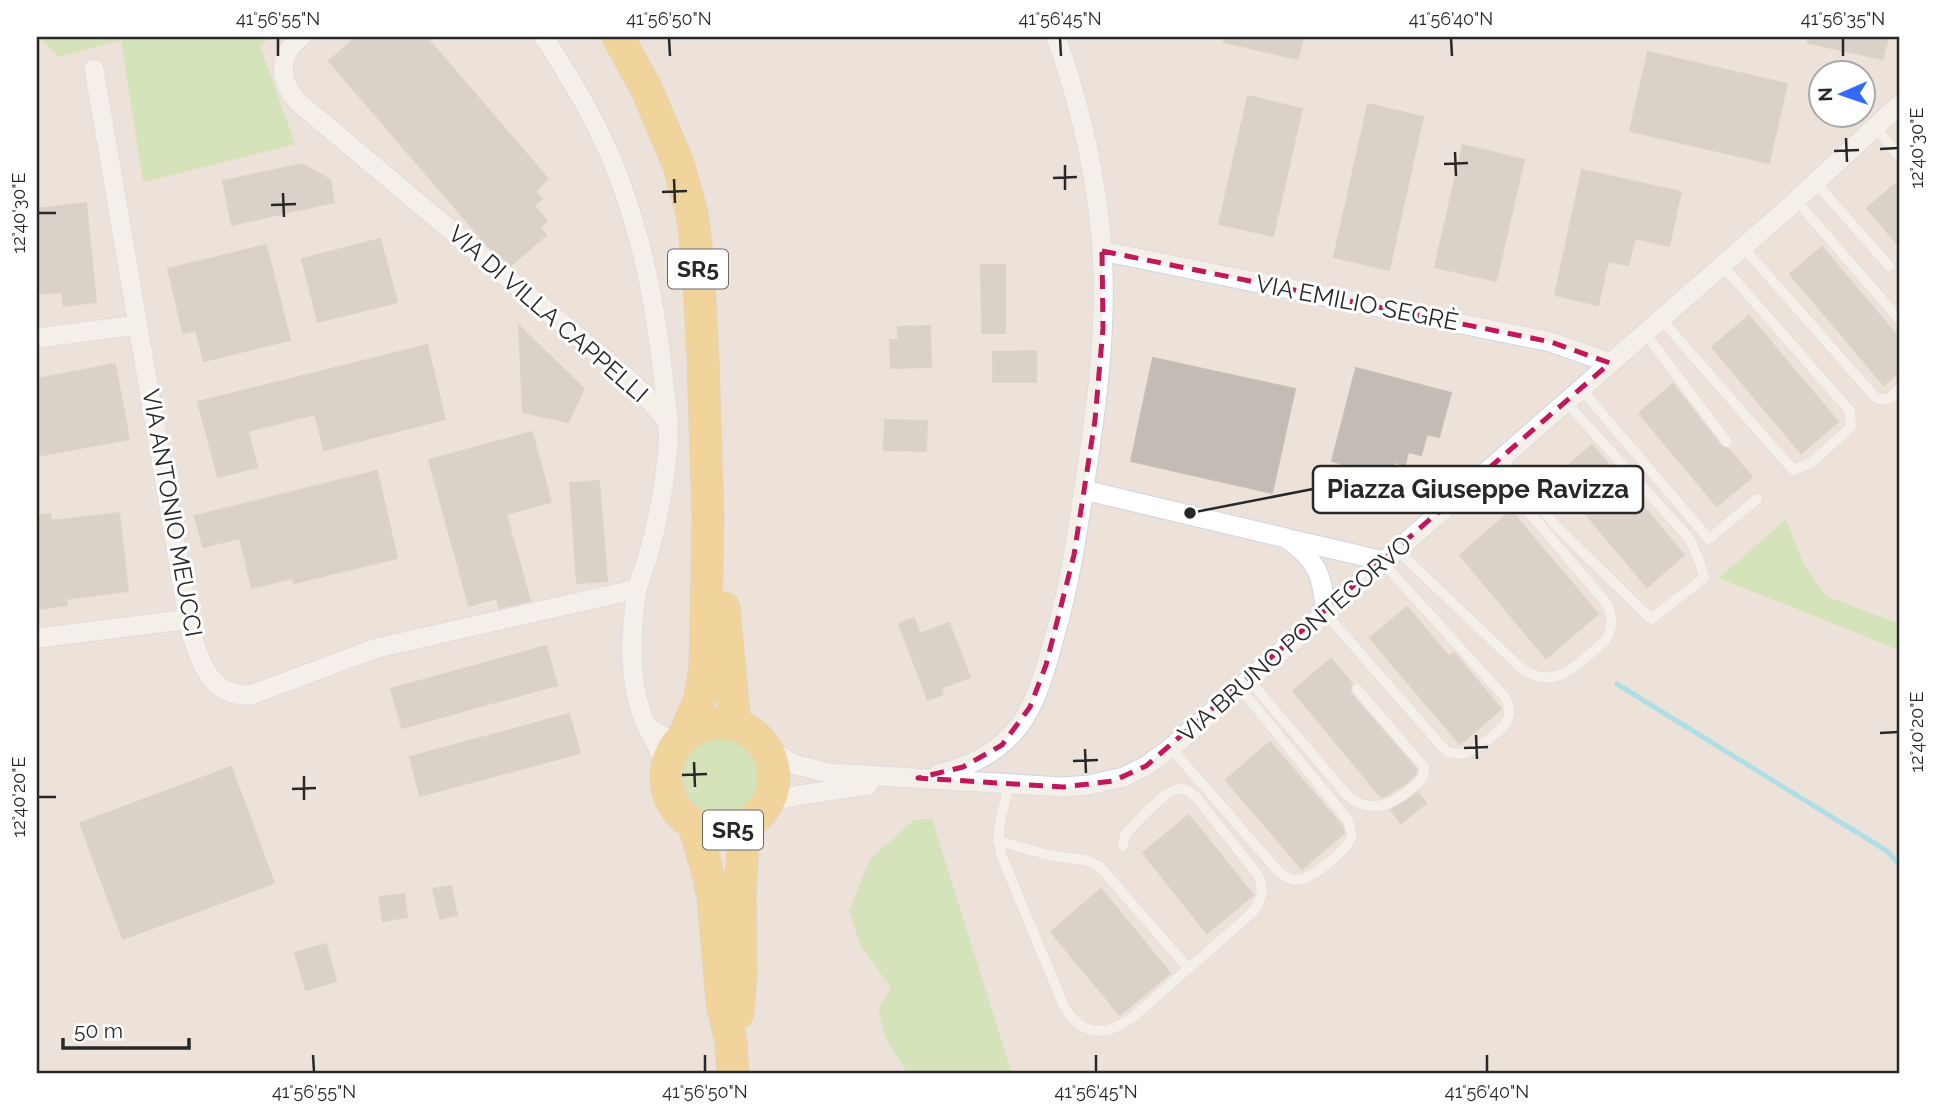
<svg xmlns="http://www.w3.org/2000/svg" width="1936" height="1111" viewBox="0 0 1936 1111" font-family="Raleway,sans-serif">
<rect width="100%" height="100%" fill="#ece2d9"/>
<!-- green -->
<g fill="#b5e592">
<path d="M38,37H271L260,46L295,144L143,182L121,40L59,57Z"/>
<path d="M1786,519L1804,565L1826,596L1899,624V650L1719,578Z"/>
<circle cx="720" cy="777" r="40"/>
<path d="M932,819L1012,1074H908L885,1037L878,1008L891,988L861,946L849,911L870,859L914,820Z"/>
</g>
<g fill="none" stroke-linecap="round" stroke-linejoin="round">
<!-- stream -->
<path stroke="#66d9f4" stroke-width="5" d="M1617,684L1887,851L1899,864"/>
</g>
<!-- building -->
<g fill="#c3bcb6" stroke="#c7beb3" stroke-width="2">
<path d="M357,37H426L548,179L535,191L542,199L534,206L547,221L540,228L546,235L511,265L487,245L329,61Z"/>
<path d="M1225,37H1303L1298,59L1224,42Z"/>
<path d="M1808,37H1888L1883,59L1808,43Z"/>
<path d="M1648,52L1787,84L1769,163L1630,131Z"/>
<path d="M1248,96L1302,109L1273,236L1219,224Z"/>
<path d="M1368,104L1423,117L1389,270L1334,257Z"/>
<path d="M1463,145L1524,160L1496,281L1435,267Z"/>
<path d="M302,164L330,180L334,202L232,225L223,181Z"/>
<path d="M1582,170L1681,192L1669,246L1635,238L1628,265L1608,261L1598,305L1555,295Z"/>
<path d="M1899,181V246L1867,208Z"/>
<path d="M86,203L96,302L64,306L62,292L37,294V209Z"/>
<path d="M380,239L397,302L318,322L302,259Z"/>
<path d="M266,245L290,340L204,361L196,330L183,333L168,269Z"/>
<path d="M1822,247L1899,338V372L1884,385L1790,274Z"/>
<path d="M981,265H1005V333H982Z"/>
<path d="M1749,316L1838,422L1801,453L1712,347Z"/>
<path d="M519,326L584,389L568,422L523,412Z"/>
<path d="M930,326L931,367L891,368L890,340H898V327Z"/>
<path d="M427,345L445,419L324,450L315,414L248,431L257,467L218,477L198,402Z"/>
<path d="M1036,351V382H993V352Z"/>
<path d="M1153,358L1295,389L1272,493L1131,461Z"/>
<path d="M115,364L129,439L37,456V379Z"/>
<path d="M1356,368L1451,393L1439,437L1427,434L1421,455L1408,452L1405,465L1394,462L1390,477L1332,461Z"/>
<path d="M1673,384L1721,446L1728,449L1752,477L1717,506L1639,413Z"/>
<path d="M885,420L927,421L926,451L884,450Z"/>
<path d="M532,432L551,502L506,514L530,601L499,608L497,598L469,606L429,460Z"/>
<path d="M1592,445L1684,555L1647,587L1555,477Z"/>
<path d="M377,471L397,558L294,583L293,578L252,588L240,538L203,547L195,516Z"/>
<path d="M599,481L607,581L577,583L570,483Z"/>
<path d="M1511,511L1598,614L1546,658L1460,555Z"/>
<path d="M119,513L128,591L66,599L67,605L37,609V516L50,514L51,521Z"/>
<path d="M1407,607L1449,657L1454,653L1501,709L1460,744L1370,638Z"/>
<path d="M914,618L920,634L949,623L970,677L941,688L943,694L928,700L899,624Z"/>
<path d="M546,646L557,685L402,728L391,689Z"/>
<path d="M1331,659L1352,684L1350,690L1351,694L1417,770L1415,775L1405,784L1385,796L1381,797L1293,691Z"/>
<path d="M569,714L580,753L420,796L410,757Z"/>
<path d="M1270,742L1342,826L1344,833L1302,869L1226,780Z"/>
<path d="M231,767L274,883L123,939L80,823Z"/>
<path d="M1418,793L1426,803L1401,823L1391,810Z"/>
<path d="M1189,815L1253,895L1207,933L1143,853Z"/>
<path d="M451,886L457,915L440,919L433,889Z"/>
<path d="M1101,889L1170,973L1120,1015L1051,932Z"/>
<path d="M404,894L407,917L383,921L379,897Z"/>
<path d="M326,944L336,981L306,990L295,953Z"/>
</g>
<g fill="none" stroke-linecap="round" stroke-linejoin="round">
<defs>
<g id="lane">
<path d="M1875,127L1899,156"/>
<path d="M1816,183L1889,266"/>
<path d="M1796,200L1899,319"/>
<path d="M1743,247L1877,399H1889L1899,389"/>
<path d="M1661,319L1793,470L1811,463L1851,427L1850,411L1722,265"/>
<path d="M1645,333L1727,442"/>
<path d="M1581,389L1709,539L1757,499"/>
<path d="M1502,458L1554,524L1651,619L1704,578L1699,560L1689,538L1566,402"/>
<path d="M1397,550L1520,667C1554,694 1578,663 1604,642C1613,631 1613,617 1607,604L1491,467"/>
<path d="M1325,613L1446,751C1469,761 1487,740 1503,727C1511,717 1511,706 1504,696L1383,563"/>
<path d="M1249,680L1348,796C1369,814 1391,805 1410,790C1419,782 1425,778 1424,767L1357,689"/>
<path d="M1171,748L1277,870C1283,875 1289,880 1297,880C1312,879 1348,850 1352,835L1348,820L1240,688"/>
<path d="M1010,783C1003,809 994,831 1002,857L1064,1006C1082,1037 1106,1037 1133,1017L1252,913C1262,901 1265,889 1258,875L1196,797C1191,793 1187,789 1181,789C1166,788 1140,820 1129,830L1125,835L1123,846"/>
<path d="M998,841L1052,856L1086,860L1100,867L1188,968"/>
</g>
<g id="street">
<path d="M301,37C277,55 279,81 298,102L628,379L646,396L668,422"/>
<path d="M544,37C560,62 576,87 590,114C631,190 653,282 662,367C665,394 670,420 668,447C665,483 658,521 648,556C645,568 639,579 637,591C630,634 628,686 647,727"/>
<path d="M94,69L190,629C200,661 210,697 250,695L377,648L637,589"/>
<path d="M1102,251L1551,342L1610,363"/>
<path d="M37,338L138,325"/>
<path d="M1084,490L1286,538C1316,559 1324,576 1325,613"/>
<path d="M1294,540L1384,561"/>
<path d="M37,638L189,619"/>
<path d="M762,742L778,755L793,764L829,773L1063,787L1089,785L1124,777L1146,766L1171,748L1789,207L1899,105"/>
<path d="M667,765L647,727L677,744"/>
<path d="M939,774C971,766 999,752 1019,726C1037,702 1045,670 1053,642C1069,589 1077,536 1085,481C1097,404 1107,328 1102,249C1097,178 1080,104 1056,37"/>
<path d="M769,802L800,795L868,785"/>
</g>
<g id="primary">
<path d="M618,37L646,88L678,163L692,213L698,261L703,360L708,517L705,668L699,701L683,738"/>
<path d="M724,608L735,725"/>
<circle cx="720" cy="777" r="54"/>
<path d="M694,825L706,866L713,896L722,1003L731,1041L733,1074"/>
<path d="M738,1013L741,976L740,895L744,826"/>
</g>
</defs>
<!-- lane casing -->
<use href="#lane" stroke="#ced4e2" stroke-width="11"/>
<!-- street casing -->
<use href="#street" stroke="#ced4e2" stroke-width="21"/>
<!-- primary casing -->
<use href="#primary" stroke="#c3c3c3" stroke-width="33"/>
<!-- lane -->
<use href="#lane" stroke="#fff" stroke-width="10"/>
<!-- street -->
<use href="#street" stroke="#fff" stroke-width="19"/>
<!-- primary -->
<use href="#primary" stroke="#f7c453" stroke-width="32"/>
</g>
<!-- marked area -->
<path d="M0 0H1936V1111H0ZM1102,251L1551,342L1610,363L1146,766L1113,781L1063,787L918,778L963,767L1002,745L1030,707L1046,665L1074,555L1095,420L1103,328Z" fill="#ece2d9" fill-opacity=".55" fill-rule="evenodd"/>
<path fill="none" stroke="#c2185b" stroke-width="5" stroke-dasharray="14 9" stroke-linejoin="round" d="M1102,251L1551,342L1610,363L1146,766L1113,781L1063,787L918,778L963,767L1002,745L1030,707L1046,665L1074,555L1095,420L1103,328Z"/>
<!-- ticks -->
<path fill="none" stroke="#282828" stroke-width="2.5" d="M278,38V56M669,38L670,56M1060,38L1061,56M1451,38L1452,56M1843,38V56M1846,138L1847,162M1880,149L1898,148M1834,151L1859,150M1455,152L1456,176M1444,164L1468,163M1065,165V190M1053,178L1077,177M674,179L675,203M662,192L687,191M283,193L284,217M271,205L296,204M38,213H56M1880,733L1898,732M1476,735L1477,759M1464,748L1488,747M1085,749L1086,773M1073,761L1098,760M694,762L695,787M682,775L707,774M304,776V800M292,789L316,788M38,797H56M313,1055L314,1072M705,1055V1072M1096,1055V1072M1487,1055V1072"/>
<g text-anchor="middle" stroke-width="6" stroke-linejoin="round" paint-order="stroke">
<!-- shield labels -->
<g fill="#fff" stroke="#686868" stroke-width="2">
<rect x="668" y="249.5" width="60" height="39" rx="5"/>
<rect x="703" y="810.5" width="60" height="39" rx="5"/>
</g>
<g font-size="23" font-weight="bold" fill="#282828">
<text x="698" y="277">SR5</text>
<text x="733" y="838">SR5</text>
</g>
<!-- street labels -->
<g font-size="24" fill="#282828" stroke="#fff">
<text transform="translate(1357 303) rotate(11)" y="8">VIA EMILIO SEGRÈ</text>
<text transform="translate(548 314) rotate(41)" y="8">VIA DI VILLA CAPPELLI</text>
<text transform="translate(172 513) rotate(80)" y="8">VIA ANTONIO MEUCCI</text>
<text transform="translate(1295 639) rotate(-41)" y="8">VIA BRUNO PONTECORVO</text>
</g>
</g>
<!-- callouts -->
<path fill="none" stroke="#282828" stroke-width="2.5" d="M1190 513L1313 489"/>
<circle fill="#282828" stroke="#fff" stroke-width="2.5" cx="1190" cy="513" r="7"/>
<rect fill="#fff" stroke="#282828" stroke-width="2.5" x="1313" y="466" width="330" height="47" rx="7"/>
<g font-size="26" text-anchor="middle" font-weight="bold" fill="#282828">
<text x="1478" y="498">Piazza Giuseppe Ravizza</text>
</g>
<!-- border -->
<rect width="1936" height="1111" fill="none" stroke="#ffffff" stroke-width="77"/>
<!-- north arrow -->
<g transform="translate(1842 94) rotate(268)"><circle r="33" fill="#ffffff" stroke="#a9a9a9" stroke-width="2"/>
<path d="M0-5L12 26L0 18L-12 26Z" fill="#3269ff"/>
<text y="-10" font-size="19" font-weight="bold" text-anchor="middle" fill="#282828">N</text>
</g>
<!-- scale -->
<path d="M63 1038v10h126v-10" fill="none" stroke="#282828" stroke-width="3.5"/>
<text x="74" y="1038" font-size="21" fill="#282828" stroke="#ffffff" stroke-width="5" paint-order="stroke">50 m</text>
<rect x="38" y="38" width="1860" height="1034" fill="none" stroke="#282828" stroke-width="2.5"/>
<g font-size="18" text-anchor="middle" fill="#282828">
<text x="278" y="25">41°56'55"N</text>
<text x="669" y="25">41°56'50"N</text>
<text x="1060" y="25">41°56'45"N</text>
<text x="1451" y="25">41°56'40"N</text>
<text x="1843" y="25">41°56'35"N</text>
<text transform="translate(1917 148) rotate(-90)" y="6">12°40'30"E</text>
<text transform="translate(19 213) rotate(-90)" y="6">12°40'30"E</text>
<text transform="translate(1917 732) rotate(-90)" y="6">12°40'20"E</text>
<text transform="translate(19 797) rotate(-90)" y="6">12°40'20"E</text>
<text x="314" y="1098">41°56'55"N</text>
<text x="705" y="1098">41°56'50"N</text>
<text x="1096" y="1098">41°56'45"N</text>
<text x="1487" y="1098">41°56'40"N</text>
</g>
</svg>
